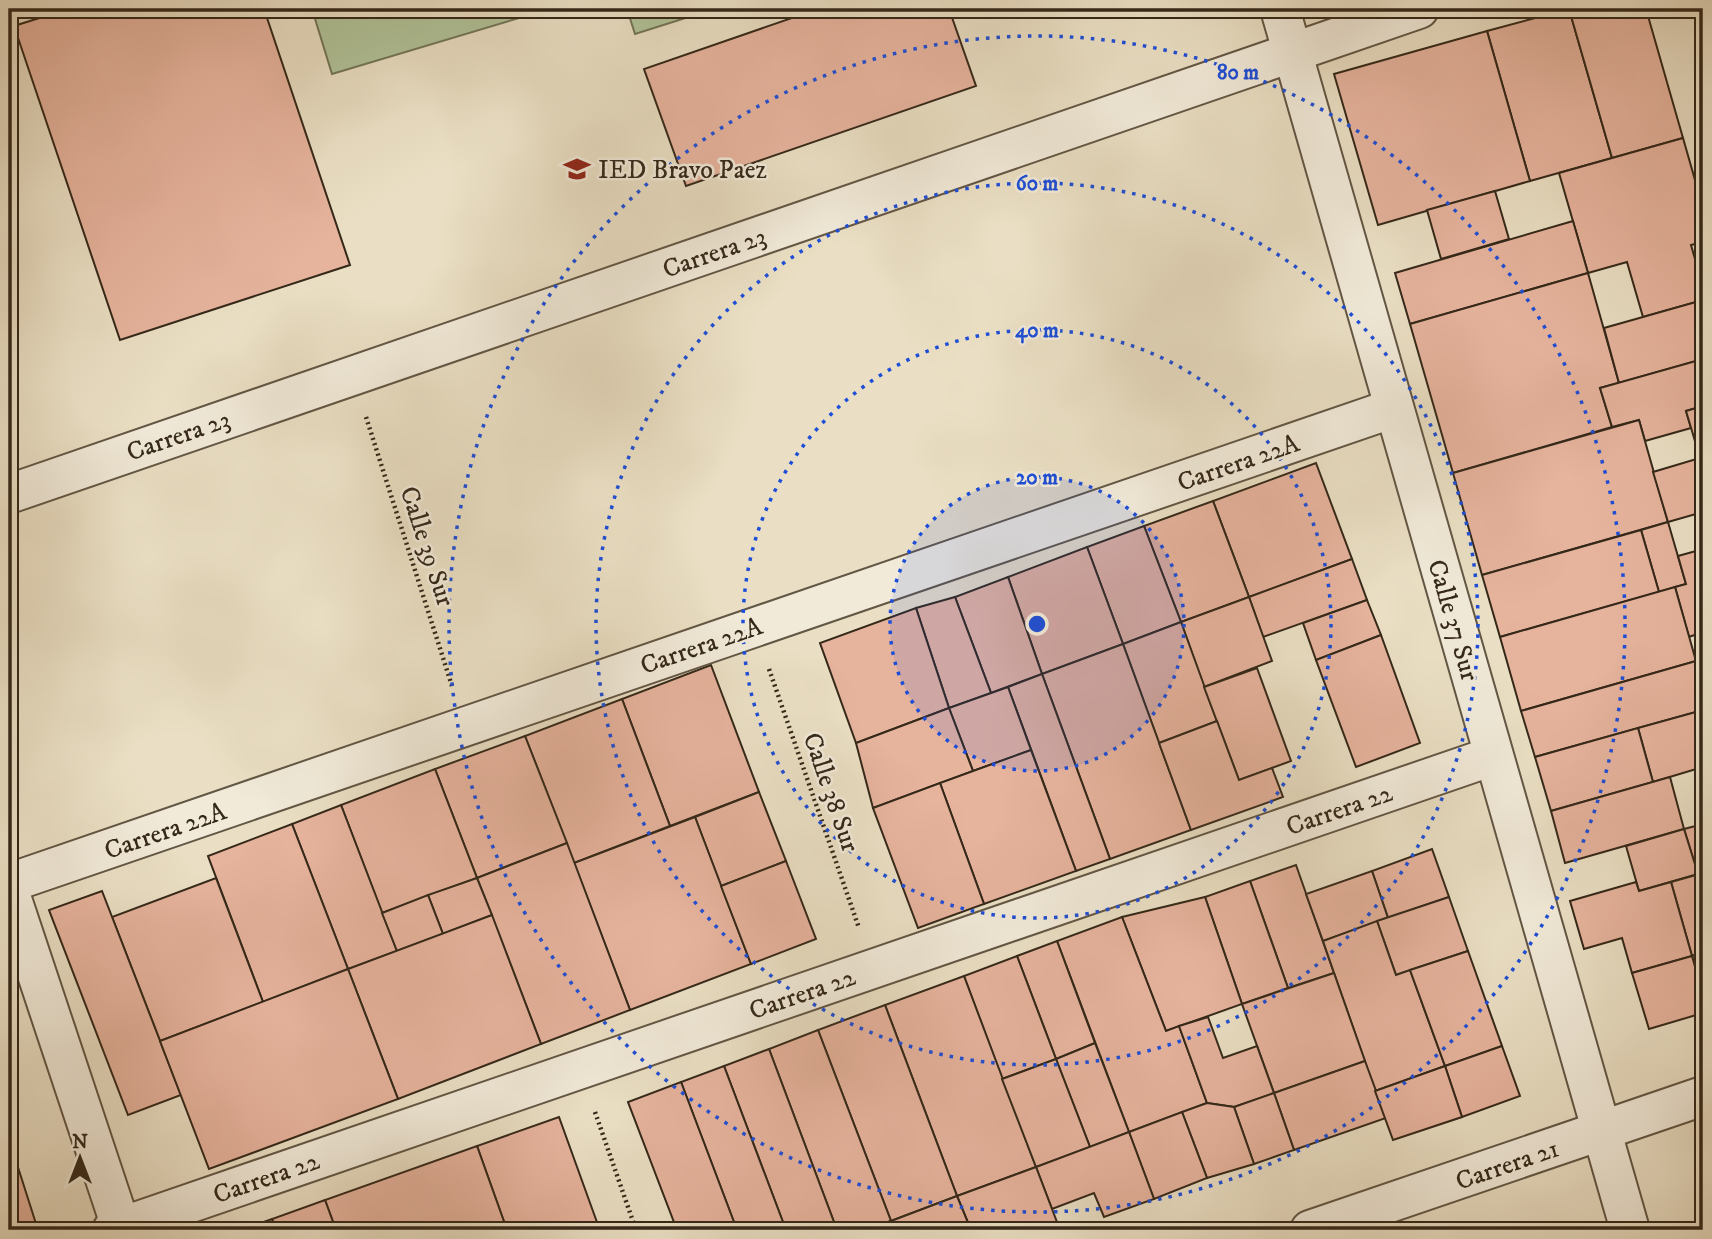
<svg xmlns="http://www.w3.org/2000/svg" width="1712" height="1239" viewBox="0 0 1712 1239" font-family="'IM FELL DW Pica',serif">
<rect width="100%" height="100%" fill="#eadfc4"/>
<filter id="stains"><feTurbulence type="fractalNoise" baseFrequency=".00286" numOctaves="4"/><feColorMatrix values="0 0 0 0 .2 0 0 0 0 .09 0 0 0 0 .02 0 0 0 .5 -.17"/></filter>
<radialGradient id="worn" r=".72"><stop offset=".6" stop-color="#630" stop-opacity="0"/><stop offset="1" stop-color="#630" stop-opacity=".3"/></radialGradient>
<!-- green -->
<g fill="#b1c399" stroke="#727659" stroke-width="2">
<path d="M312,9H527L529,15L332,74Z"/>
<path d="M627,9H714L635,34Z"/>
</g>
<!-- building -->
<g fill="#e6b39d" stroke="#342819" stroke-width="2">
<path d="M68,9H264L350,265L120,340L14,26Z"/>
<path d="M818,9H949L976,86L686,186L644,69Z"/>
<path d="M1569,9L1612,158L1530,181L1487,31Z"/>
<path d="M1569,9H1646L1683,138L1612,158Z"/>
<path d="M1487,31L1530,181L1378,225L1334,74Z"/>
<path d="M1683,138L1703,208V242L1691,245L1703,287V300L1643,317L1627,262L1588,273L1559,173Z"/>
<path d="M1495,191L1509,239L1441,259L1427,210Z"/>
<path d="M1573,221L1588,273L1410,324L1395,273Z"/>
<path d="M1588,273L1619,383L1600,388L1612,427L1453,473L1410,324Z"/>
<path d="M1703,300V359L1619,383L1604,328Z"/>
<path d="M1703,359V406L1686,411L1691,428L1645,441L1639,420L1612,427L1600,388Z"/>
<path d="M1703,406V457L1700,458L1686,411Z"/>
<path d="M1639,420L1668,522L1482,575L1453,473Z"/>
<path d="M1703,457V512L1668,522L1653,472Z"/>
<path d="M1316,463L1352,559L1249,597L1213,501Z"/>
<path d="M1213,501L1249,597L1181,622L1144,526Z"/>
<path d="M1668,522L1686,584L1659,592L1641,530Z"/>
<path d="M1144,526L1181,622L1123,644L1087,547Z"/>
<path d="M1641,530L1659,592L1500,637L1482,575Z"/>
<path d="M1087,547L1123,644L1042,674L1008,577Z"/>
<path d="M1703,549V632L1689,637L1675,587L1686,584L1678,556Z"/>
<path d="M1352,559L1367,600L1263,637L1249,597Z"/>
<path d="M1008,577L1042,674L991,693L955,597Z"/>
<path d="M1675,587L1696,661L1521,711L1500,637Z"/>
<path d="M955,597L991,693L949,708L916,608Z"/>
<path d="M1249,597L1272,661L1204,687L1181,622Z"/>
<path d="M1367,600L1381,635L1316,660L1303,623Z"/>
<path d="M916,608L949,708L856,743L820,643Z"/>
<path d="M1181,622L1217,721L1159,743L1123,644Z"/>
<path d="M1381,635L1420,743L1356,767L1316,660Z"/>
<path d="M1123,644L1191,830L1110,859L1042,674Z"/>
<path d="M1703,659V688L1696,661Z"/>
<path d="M1696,661L1703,688V710L1535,757L1521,711Z"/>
<path d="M711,665L759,792L670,826L622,699Z"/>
<path d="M1257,668L1291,761L1239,780L1204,687Z"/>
<path d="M1042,674L1110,859L1076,871L1008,687Z"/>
<path d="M1008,687L1031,750L973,771L949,708Z"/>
<path d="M622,699L670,826L574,863L525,736Z"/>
<path d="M949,708L973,771L873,808L856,743Z"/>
<path d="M1703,710V767L1653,782L1638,728Z"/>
<path d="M1217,721L1239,780L1272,768L1283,797L1191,830L1159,743Z"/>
<path d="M1638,728L1653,782L1551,811L1535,757Z"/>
<path d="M525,736L567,843L477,878L435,769Z"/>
<path d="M1031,750L1076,871L984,904L940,783Z"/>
<path d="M435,769L477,878L382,913L341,805Z"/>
<path d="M1670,777L1684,829L1565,863L1551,811Z"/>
<path d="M940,783L984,904L918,928L873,808Z"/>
<path d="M759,792L786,861L721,886L695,817Z"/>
<path d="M341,805L397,951L348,969L292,824Z"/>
<path d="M695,817L751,964L630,1010L574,863Z"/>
<path d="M292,824L348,969L263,1002L208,856Z"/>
<path d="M1703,824V873L1698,874L1684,829Z"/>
<path d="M1684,829L1698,874L1639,891L1626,846Z"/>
<path d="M567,843L630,1010L541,1044L477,878Z"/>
<path d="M1432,849L1449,897L1388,918L1372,871Z"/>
<path d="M786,861L816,939L751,964L721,886Z"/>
<path d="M1296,865L1334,973L1288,988L1250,881Z"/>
<path d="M1372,871L1388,918L1323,941L1306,894Z"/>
<path d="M1703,873V952L1692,956L1671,882Z"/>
<path d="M216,878L263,1002L160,1041L112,917Z"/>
<path d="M477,878L492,915L443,934L428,895Z"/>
<path d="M1250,881L1288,988L1242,1004L1205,897Z"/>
<path d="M1636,882L1639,891L1671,882L1692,956L1632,973L1622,938L1584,949L1570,901Z"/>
<path d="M102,891L181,1095L128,1115L49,910Z"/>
<path d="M428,895L443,934L397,951L382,913Z"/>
<path d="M1205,897L1242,1004L1166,1031L1122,917Z"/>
<path d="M1449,897L1468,951L1396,975L1377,921Z"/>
<path d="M492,915L541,1044L398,1099L348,969Z"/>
<path d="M1122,917L1166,1031L1179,1026L1207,1103L1129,1132L1057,941Z"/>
<path d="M1377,921L1396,975L1410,970L1445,1066L1375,1091L1323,941Z"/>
<path d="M1057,941L1095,1043L1056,1059L1017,956Z"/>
<path d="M1468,951L1502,1046L1445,1066L1410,970Z"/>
<path d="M1703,952V995L1692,956Z"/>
<path d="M1017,956L1056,1059L1002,1079L964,976Z"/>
<path d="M1692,956L1703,995V1013L1649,1029L1632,973Z"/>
<path d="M348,969L398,1099L209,1169L160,1041Z"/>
<path d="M1334,973L1365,1061L1274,1093L1242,1004Z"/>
<path d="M964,976L1036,1167L957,1196L885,1005Z"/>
<path d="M885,1005L957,1196L891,1221L818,1030Z"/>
<path d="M1208,1017L1223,1058L1257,1046L1274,1093L1234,1107L1207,1103L1179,1026Z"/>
<path d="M818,1030L891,1221L865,1230H837L769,1049Z"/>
<path d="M1095,1043L1129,1132L1090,1147L1056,1059Z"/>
<path d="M1502,1046L1520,1096L1462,1117L1445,1066Z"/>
<path d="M769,1049L837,1230H786L724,1066Z"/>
<path d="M1056,1059L1090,1147L1036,1167L1002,1079Z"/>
<path d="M1365,1061L1386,1118L1294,1150L1274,1093Z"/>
<path d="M724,1066L786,1230H737L681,1082Z"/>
<path d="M1445,1066L1462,1117L1393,1140L1375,1091Z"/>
<path d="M681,1082L737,1230H677L628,1102Z"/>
<path d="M1274,1093L1294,1150L1254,1164L1234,1107Z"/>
<path d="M1207,1103L1234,1107L1254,1164L1207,1178L1182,1112Z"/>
<path d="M1182,1112L1207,1178L1154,1199L1129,1132Z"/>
<path d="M559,1117L598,1225L582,1230H507L477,1146Z"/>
<path d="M1129,1132L1154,1199L1104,1217L1094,1193L1052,1209L1036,1167Z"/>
<path d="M477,1146L507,1230H336L325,1200Z"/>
<path d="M16,1161L38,1230H9V1164Z"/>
<path d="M1036,1167L1060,1230H971L957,1196Z"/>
<path d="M1703,1192V1219L1696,1194Z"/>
<path d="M957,1196L971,1230H865L891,1221Z"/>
<path d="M325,1200L336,1230H276L272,1219Z"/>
<path d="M272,1219L276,1230H241Z"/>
<path d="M598,1225L600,1230H582Z"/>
</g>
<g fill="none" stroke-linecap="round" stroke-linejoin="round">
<defs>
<g id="minor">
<path d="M1280,9L1630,1230"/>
<path d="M9,494L1419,9"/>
<path d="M9,883L1394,408"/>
<path d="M9,890L122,1230"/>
<path d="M112,1230L1493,756"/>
<path d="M1310,1230L1703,1096"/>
</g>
</defs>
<!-- minor casing -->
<use href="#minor" stroke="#625644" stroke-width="42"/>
<!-- path -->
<g stroke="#342819" stroke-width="4.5" stroke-dasharray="2 3.5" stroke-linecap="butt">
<path d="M366,417L452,686"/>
<path d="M769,669L859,928"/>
<path d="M595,1112L636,1230"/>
</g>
<!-- minor -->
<use href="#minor" stroke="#f1ead9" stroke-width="38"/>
</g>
<!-- distance rings -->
<circle cx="1037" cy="624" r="147" fill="#1d4ed8" fill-opacity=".12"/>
<g fill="none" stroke="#1d4ed8" stroke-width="3.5" stroke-dasharray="3.5 7">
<circle cx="1037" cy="624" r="147"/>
<circle cx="1037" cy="624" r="294"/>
<circle cx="1037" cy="624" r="441"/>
<circle cx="1037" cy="624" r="588"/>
</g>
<!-- icons -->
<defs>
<symbol id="school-bare" viewBox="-9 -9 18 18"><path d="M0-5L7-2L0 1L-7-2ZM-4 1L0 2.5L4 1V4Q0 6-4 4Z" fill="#8f2418" stroke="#f1ead9" stroke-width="2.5" paint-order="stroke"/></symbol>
</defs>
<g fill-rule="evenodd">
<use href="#school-bare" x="558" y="150" width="38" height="38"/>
</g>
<g text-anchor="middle" stroke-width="5" stroke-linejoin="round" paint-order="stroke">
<!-- poi labels -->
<g font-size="26" fill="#342819" stroke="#f1ead9" text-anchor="start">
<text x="598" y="178">IED Bravo Paez</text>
</g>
<!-- street labels -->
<g font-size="26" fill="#342819" stroke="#f1ead9">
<text transform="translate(714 252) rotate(-19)" y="9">Carrera 23</text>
<text transform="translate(178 435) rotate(-19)" y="9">Carrera 23</text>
<text transform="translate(1238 462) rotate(-19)" y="9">Carrera 22A</text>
<text transform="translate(428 546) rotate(72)" y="9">Calle 39 Sur</text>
<text transform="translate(1454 620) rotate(74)" y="9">Calle 37 Sur</text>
<text transform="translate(701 645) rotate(-19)" y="9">Carrera 22A</text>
<text transform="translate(832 792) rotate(71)" y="9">Calle 38 Sur</text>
<text transform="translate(1339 809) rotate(-19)" y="9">Carrera 22</text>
<text transform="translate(165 830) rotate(-19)" y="9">Carrera 22A</text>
<text transform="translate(802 993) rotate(-19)" y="9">Carrera 22</text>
<text transform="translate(1507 1164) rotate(-19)" y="9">Carrera 21</text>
<text transform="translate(266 1177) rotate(-19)" y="9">Carrera 22</text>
</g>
</g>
<circle cx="1037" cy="624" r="10" fill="#1d4ed8" stroke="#f1ead9" stroke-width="3.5"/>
<g font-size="21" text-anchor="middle" font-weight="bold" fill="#1d4ed8" stroke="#f1ead9" stroke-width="5" stroke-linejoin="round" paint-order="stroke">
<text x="1238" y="79">80 m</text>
<text x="1037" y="190">60 m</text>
<text x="1037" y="337">40 m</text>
<text x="1037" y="484">20 m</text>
</g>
<!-- margin -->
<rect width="1712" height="1239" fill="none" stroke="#eadfc4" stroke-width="35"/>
<rect x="10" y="10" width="1691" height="1218" fill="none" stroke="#342819" stroke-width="3.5"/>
<rect x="18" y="18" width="1677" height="1204" fill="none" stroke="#342819" stroke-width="2"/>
<!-- north arrow -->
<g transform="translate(80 1158)" stroke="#f1ead9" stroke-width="5" paint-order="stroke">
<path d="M0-5L12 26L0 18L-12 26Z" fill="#342819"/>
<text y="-10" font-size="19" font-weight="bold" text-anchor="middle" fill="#342819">N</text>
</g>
<rect width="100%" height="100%" filter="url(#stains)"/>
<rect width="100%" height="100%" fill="url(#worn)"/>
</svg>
